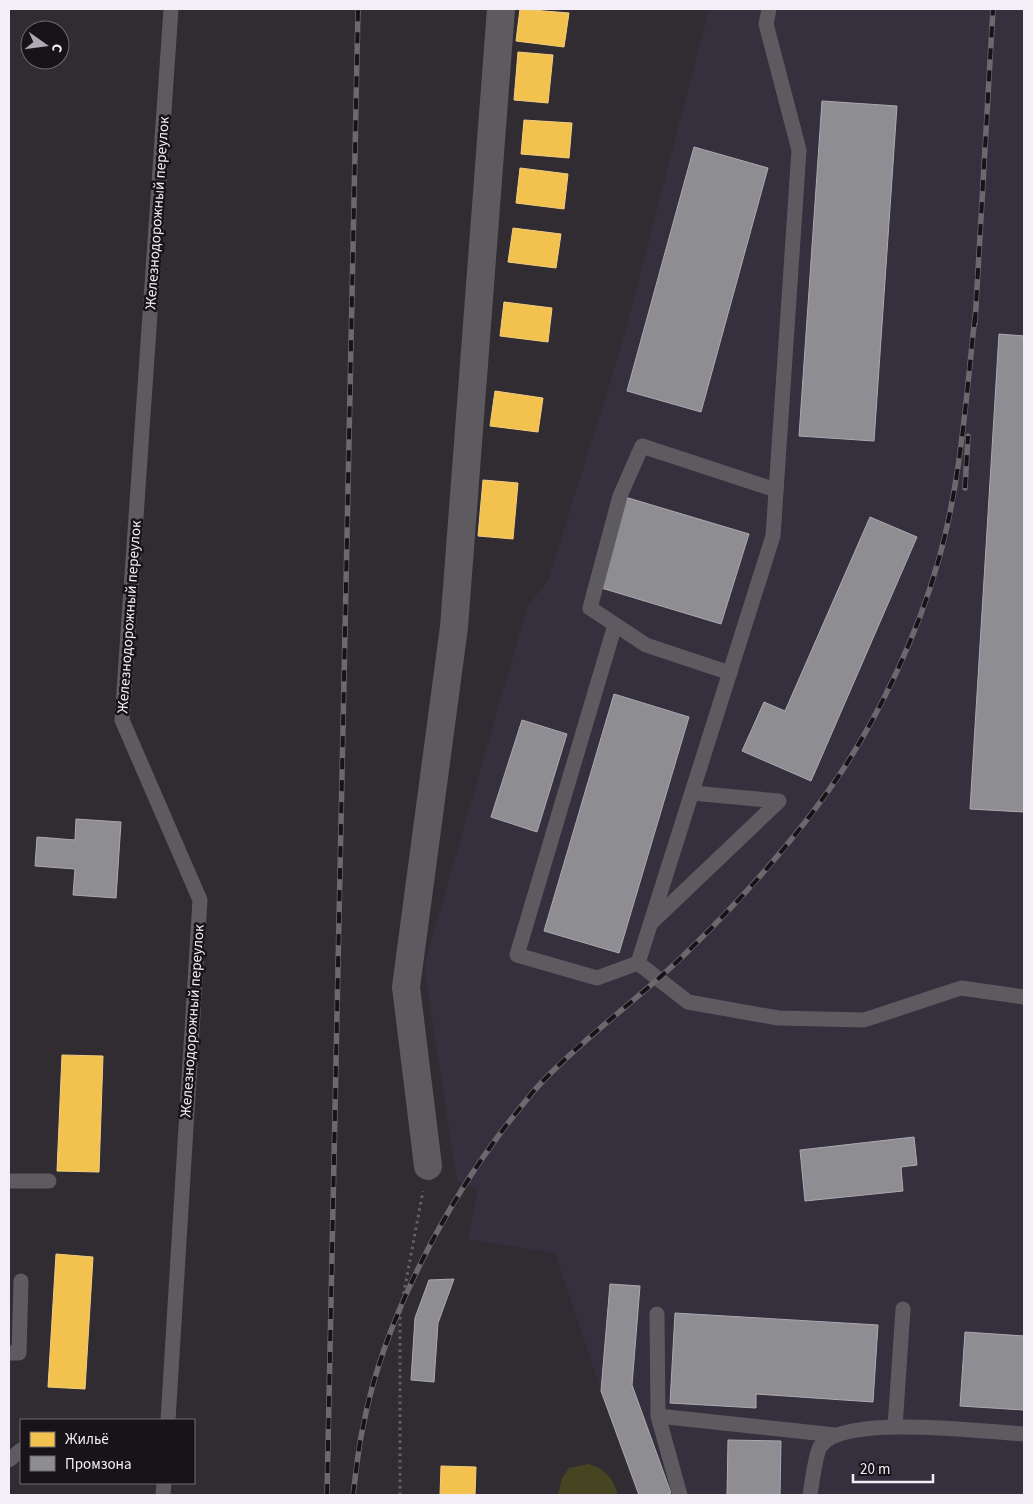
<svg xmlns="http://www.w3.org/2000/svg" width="1033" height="1504" viewBox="0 0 1033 1504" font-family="'Source Sans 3',sans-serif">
<rect width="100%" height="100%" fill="#302c32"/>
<!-- industrial -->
<path fill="#362f3e" d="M709,9H1024V1495H636L555,1253L468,1239L478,1189L457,1181L424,967L527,607L548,580L622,344Z"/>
<!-- green -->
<path fill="#454522" d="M588,1464C607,1469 612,1478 618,1495H558L562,1478L569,1468Z"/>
<!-- homes -->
<g fill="#f2c14e" stroke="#f3ce81">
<path d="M520,9L569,13L564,47L516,41Z"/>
<path d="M518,52L553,55L548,103L514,100Z"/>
<path d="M524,120L572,123L569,158L521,154Z"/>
<path d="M520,168L568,174L564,209L516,203Z"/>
<path d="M513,228L561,234L556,268L508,262Z"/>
<path d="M504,302L552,308L548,342L500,336Z"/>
<path d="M495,391L543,398L538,432L490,426Z"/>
<path d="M483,480L518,483L513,539L478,536Z"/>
<path d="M62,1055L103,1056L99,1172L57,1171Z"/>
<path d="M56,1254L93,1257L85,1389L48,1387Z"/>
<path d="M441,1466L476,1467L475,1495H440Z"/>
</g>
<!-- industry -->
<g fill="#8d8d92" stroke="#acaab0">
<path d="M822,101L897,106L874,441L799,436Z"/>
<path d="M694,147L768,168L701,412L627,391Z"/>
<path d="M999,334L1024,336V812L970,809Z"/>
<path d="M625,497L749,534L721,624L598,587Z"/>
<path d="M870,517L917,537L811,781L742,751L764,702L785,711Z"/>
<path d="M614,694L689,717L619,953L544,931Z"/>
<path d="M522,720L567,734L537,832L491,817Z"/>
<path d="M76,819L121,822L116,898L73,895L75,869L35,866L37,837L75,840Z"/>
<path d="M914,1137L917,1165L901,1167L903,1191L805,1201L800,1150Z"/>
<path d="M454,1279L438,1323L434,1382L411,1380L415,1318L429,1280Z"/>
<path d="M610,1284L640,1286L632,1385L671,1493L664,1495H639L601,1391Z"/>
<path d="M675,1313L878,1325L873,1402L756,1394V1408L670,1403Z"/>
<path d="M965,1332L1024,1336V1410L960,1406Z"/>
<path d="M728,1440L781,1441L780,1495H727Z"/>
</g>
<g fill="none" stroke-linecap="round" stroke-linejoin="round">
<!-- path -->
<path stroke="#656267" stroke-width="3" stroke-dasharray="2.5 4" stroke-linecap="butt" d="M400,1495V1313L423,1191"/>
<!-- service -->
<g stroke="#5e5b60" stroke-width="15">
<path d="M769,9L766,24L799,150L773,536L638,963L688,1002L778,1018L864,1020L961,988L1024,997"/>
<path d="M615,625L517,955L597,978L638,963"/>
<path d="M730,673L646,645L590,608L620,496L642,446L776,490"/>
<path d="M652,922L779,801L692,793"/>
<path d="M9,1181H49"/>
<path d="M657,1314L658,1416L835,1435"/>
<path d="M9,1353H19L21,1281"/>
<path d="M658,1416L680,1495"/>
<path d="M168,1420L200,900L122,720L171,9"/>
<path d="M895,1427L903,1309"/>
<path d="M9,1460L21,1450"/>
<path d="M163,1495L164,1483"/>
<path d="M810,1495C812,1484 815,1456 820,1447C841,1413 986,1432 1024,1434"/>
</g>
<!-- minor -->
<path stroke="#5e5b60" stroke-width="28" d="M428,1166L406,987L454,627L501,9"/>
<defs>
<g id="rail">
<path d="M975,323L993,9"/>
<path d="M965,488L968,436"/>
<path d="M327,1495L358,9"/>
<path d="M353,1495C356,1473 358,1449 363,1427C383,1321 446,1202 512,1118C522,1106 532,1092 543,1081C586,1036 637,1000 682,957C740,901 795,841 840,774C881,712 918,633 938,562C961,482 966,397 975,316"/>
</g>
</defs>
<!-- rail casing -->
<use href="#rail" stroke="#6c686e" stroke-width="5.5"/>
<!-- rail -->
<use href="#rail" stroke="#171319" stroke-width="4" stroke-dasharray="11" stroke-linecap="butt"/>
</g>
<g text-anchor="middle" stroke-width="5" stroke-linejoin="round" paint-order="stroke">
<!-- street labels -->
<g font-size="15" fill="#f4eef7" stroke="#171319">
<text transform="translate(157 213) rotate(-86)" y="5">Железнодорожный переулок</text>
<text transform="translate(129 617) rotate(-86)" y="5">Железнодорожный переулок</text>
<text transform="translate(192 1021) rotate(-86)" y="5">Железнодорожный переулок</text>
</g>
</g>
<!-- border -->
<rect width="1033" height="1504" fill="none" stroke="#f4eef7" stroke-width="20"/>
<!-- legend -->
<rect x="20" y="1419" width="175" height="65" fill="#171319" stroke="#6f6b72"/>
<rect x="30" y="1432" width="25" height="15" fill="#f2c14e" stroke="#6f6b72"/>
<text x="65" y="1444" font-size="15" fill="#f4eef7">Жильё</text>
<rect x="30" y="1456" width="25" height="15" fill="#8d8d92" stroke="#6f6b72"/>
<text x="65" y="1469" font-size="15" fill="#f4eef7">Промзона</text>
<!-- north arrow -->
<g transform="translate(45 45) rotate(104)"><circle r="24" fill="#171319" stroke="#6f6b72"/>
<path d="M0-4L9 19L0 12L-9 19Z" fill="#afaab2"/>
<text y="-8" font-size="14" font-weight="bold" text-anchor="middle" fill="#f4eef7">С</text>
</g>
<!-- scale -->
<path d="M853 1474v8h80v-8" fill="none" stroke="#f4eef7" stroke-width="2.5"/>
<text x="860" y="1474" font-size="15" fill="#f4eef7" stroke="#171319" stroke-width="4" paint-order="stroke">20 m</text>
</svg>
